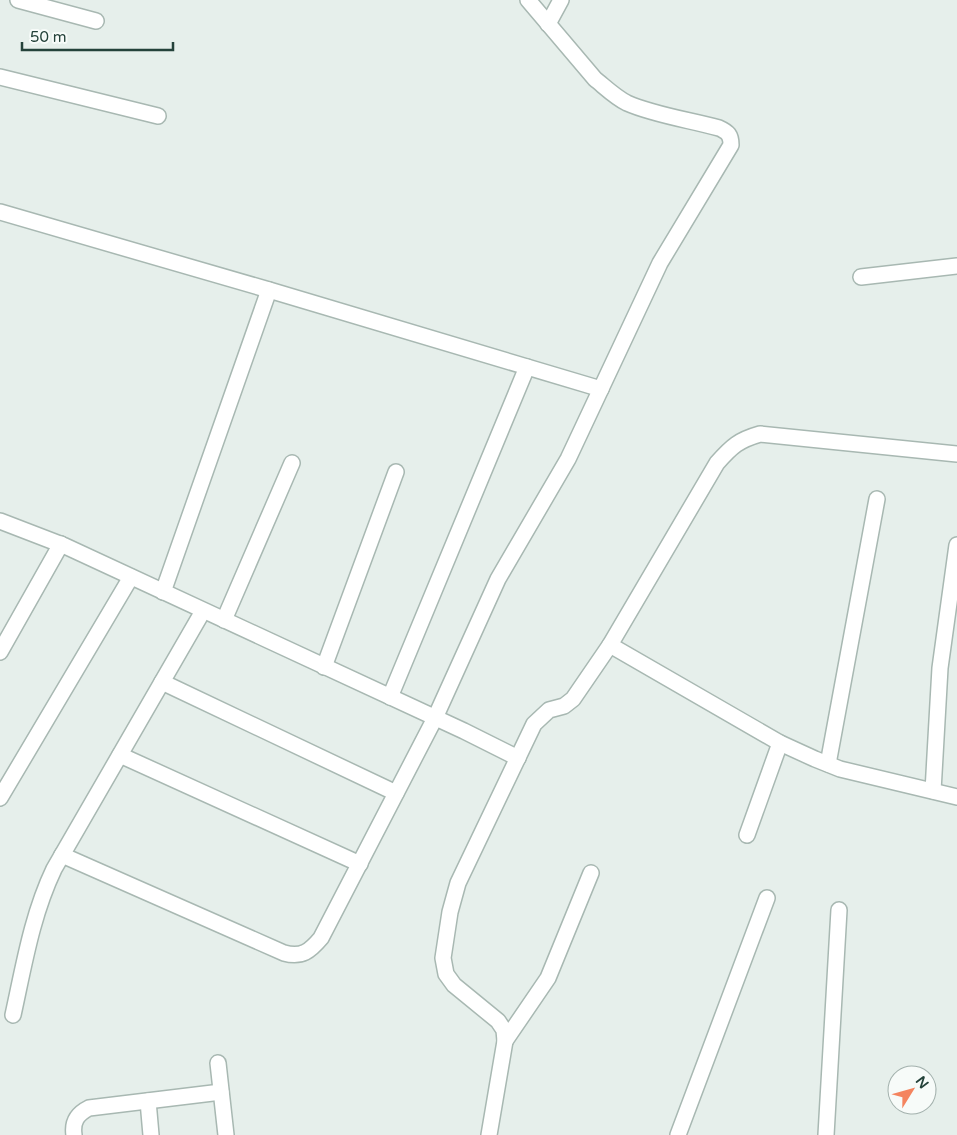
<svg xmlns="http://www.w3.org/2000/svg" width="957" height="1135" viewBox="0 0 957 1135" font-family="'Varela Round',sans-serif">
<rect width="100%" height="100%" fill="#e6efeb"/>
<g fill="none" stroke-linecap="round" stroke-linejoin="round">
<defs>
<g id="street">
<path d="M18,0L96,21"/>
<path d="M548,24L561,0"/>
<path d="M0,77L158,116"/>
<path d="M0,212L269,290L601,389"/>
<path d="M861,277L957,266"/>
<path d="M0,521L65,546L464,731L518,758"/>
<path d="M163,592L269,290"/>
<path d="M224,620L292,463"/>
<path d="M610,645L780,743L815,759L840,769L957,797"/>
<path d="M0,652L61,544"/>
<path d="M324,667L396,472"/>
<path d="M162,682L396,793"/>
<path d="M390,697L527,367"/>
<path d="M120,755L360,864"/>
<path d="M828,764L877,499"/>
<path d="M933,791L940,668L957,545"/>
<path d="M0,798L131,577"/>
<path d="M747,835L780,743"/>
<path d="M62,855L284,953C302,958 310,951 321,938L435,718L498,579L568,459L660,263L731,145C731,135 728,132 719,128C690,120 654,115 627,103C615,97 605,87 595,79L528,0"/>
<path d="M13,1015C24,965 32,915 54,869L203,611"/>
<path d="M505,1041L548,978L591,873"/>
<path d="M218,1063L226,1135"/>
<path d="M148,1101L151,1135"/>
<path d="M74,1135C72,1122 77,1114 89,1108L221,1092"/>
<path d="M489,1135L505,1041L504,1030L498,1021L454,985L446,974L443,958L450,912L458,883L534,724L549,710L564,706L573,699L610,645L717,463C732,446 739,440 760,434L957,454"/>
<path d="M678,1135L767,898"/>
<path d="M826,1135L839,910"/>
</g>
</defs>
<!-- street casing -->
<use href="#street" stroke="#a8b8b2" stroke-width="18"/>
<!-- street -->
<use href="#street" stroke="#fff" stroke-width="15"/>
</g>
<!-- north arrow -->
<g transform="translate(912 1090) rotate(53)"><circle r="24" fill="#f7fbf9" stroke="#a3b1ad"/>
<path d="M0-4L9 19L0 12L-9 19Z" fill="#f4845f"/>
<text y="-8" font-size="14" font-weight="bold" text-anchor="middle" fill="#24423a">N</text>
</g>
<!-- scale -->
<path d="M22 42v8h151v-8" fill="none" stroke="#24423a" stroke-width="2.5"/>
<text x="30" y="42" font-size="15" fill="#24423a" stroke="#f7fbf9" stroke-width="4" paint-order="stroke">50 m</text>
</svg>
